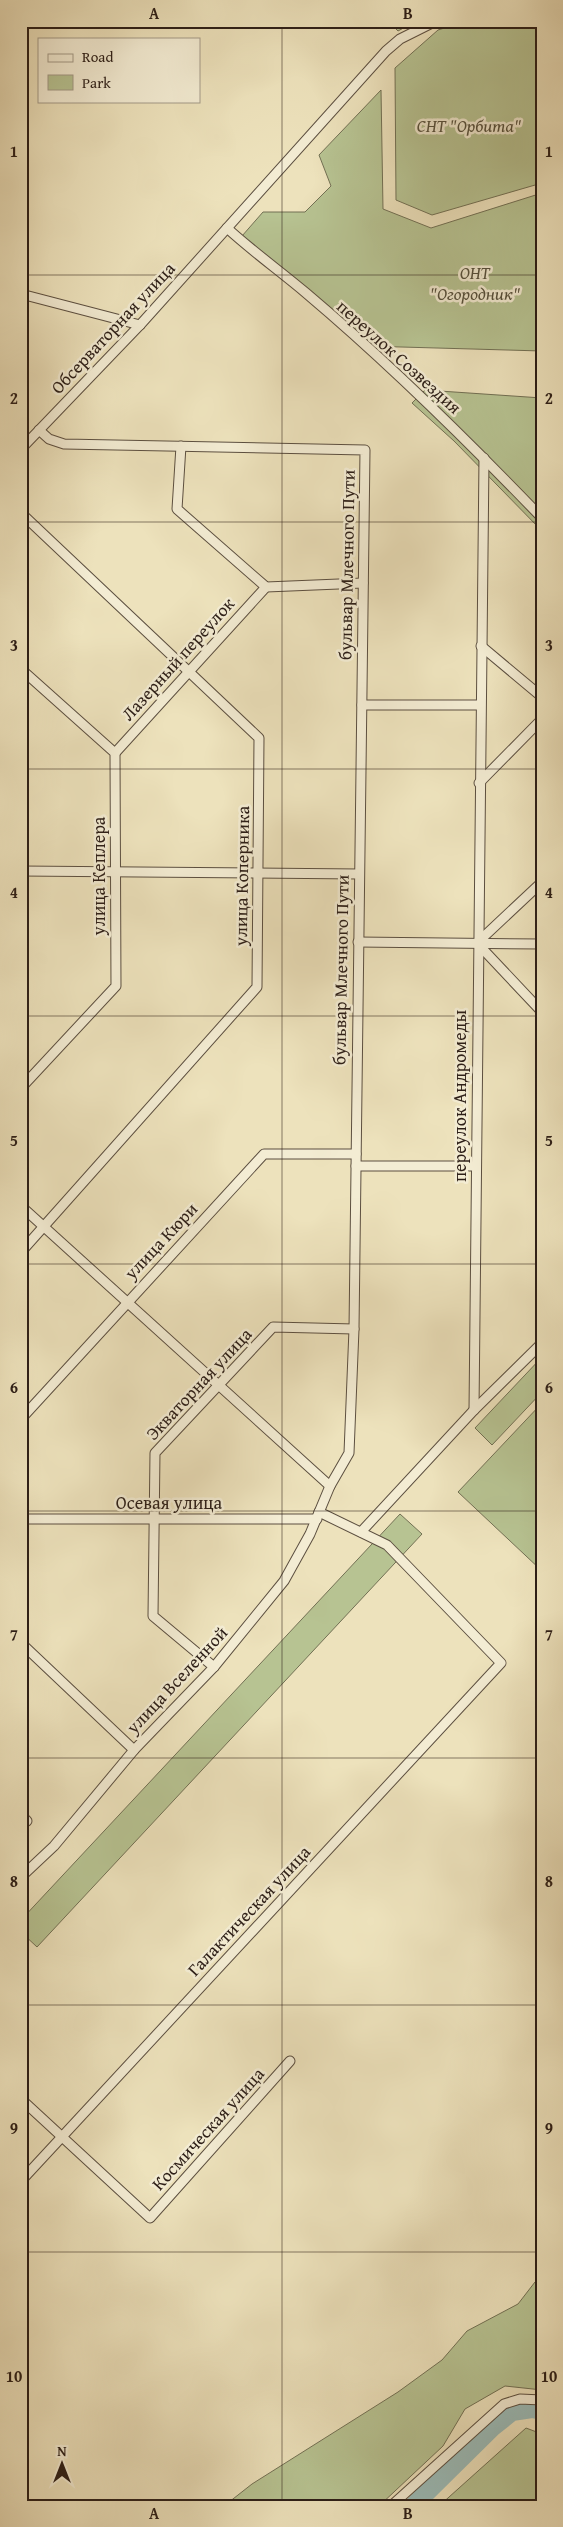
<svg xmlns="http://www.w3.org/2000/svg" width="563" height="2527" viewBox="0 0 563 2527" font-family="'Gentium Book Plus',serif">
<rect width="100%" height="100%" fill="#ede2bc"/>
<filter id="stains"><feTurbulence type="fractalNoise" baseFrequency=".004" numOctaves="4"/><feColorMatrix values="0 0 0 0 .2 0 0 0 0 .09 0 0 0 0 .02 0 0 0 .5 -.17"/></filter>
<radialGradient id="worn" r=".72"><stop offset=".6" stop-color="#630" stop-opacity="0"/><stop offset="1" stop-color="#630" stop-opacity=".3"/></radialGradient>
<!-- green -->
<g fill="#b7c392" stroke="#727054">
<path d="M388,21H416L398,31Z"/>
<path d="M467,21H542V183L432,215L396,200L395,68L438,30Z"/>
<path d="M381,90L383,209L431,228L542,193V351L366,346L242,236L263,212H305L331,186L319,155Z"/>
<path d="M425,390L542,398V531L454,441L412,403Z"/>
<path d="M542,1357V1392L492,1445L475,1428Z"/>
<path d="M542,1403V1571L458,1492Z"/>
<path d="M400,1514L422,1534L37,1947L21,1932V1920Z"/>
<path d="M535,2282L542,2285V2390L505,2386L465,2409L443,2446L379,2506H224L252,2484L398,2392L442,2360L467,2331L518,2304Z"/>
<path d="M526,2428L542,2434V2506H439Z"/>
</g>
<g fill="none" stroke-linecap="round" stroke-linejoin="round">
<!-- river -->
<path stroke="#9bbcb9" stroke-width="18" d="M413,2506L492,2428L512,2412L532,2409L542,2411"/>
<defs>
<g id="street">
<path d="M227,228C252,251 280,271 306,293C389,363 467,440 542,518"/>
<path d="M21,294L140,325"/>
<path d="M181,446L177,509L266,587L363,583"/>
<path d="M21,449L140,325L386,51L400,39L436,21"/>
<path d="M21,513L259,738L257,987L21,1252"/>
<path d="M481,646L542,697"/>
<path d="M21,669L115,753L116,986L21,1088"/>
<path d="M362,705H480"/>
<path d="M115,753L266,587"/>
<path d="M479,783L542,719"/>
<path d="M21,871L359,874"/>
<path d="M542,882L477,943L542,1012"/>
<path d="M358,942L542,944"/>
<path d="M356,1166H476"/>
<path d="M21,1206L330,1486"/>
<path d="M474,1410L484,458"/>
<path d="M21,1419L264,1154H356"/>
<path d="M21,1519H317"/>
<path d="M361,1532L474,1410L542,1343"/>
<path d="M21,1643L134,1750"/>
<path d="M214,1667L153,1616L155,1453L273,1327L354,1329"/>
<path d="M21,1815L27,1821"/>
<path d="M21,1877L54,1846L134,1750L214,1667L284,1581L310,1534L330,1486L349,1453L354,1329L365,450L64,444L49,439L39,430"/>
<path d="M21,2099L150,2218L290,2061"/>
<path d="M21,2181L501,1663L387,1545L319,1512"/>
<path d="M391,2506L504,2404L520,2399L542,2400"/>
</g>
</defs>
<!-- street casing -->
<use href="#street" stroke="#5c4f40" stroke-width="11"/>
<!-- street -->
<use href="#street" stroke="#f3ecd3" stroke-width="9"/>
</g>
<!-- grid -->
<path fill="none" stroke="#2c1e17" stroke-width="1" stroke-opacity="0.55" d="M282,21V2506M21,275H542M21,522H542M21,769H542M21,1016H542M21,1264H542M21,1511H542M21,1758H542M21,2005H542M21,2252H542"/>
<g text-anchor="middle" stroke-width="5" stroke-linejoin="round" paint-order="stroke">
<!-- park labels -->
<g font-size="18" font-style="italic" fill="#56503c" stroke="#f3ecd3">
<text x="469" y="132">СНТ "Орбита"</text>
<text x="475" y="279">ОНТ<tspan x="475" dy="21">"Огородник"</tspan></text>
</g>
<!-- street labels -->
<g font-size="18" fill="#2c1e17" stroke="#f3ecd3">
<text transform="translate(113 328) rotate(-47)" y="6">Обсерваторная улица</text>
<text transform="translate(399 357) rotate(42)" y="6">переулок Созвездия</text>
<text transform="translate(347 565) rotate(-89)" y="6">бульвар Млечного Пути</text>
<text transform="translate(178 659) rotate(-48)" y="6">Лазерный переулок</text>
<text transform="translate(99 876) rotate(-90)" y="6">улица Кеплера</text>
<text transform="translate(242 876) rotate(-89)" y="6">улица Коперника</text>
<text transform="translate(341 970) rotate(-89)" y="6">бульвар Млечного Пути</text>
<text transform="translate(460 1096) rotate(-90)" y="6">переулок Андромеды</text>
<text transform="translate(161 1241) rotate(-47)" y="6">улица Кюри</text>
<text transform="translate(199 1384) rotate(-47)" y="6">Экваторная улица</text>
<text x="169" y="1509">Осевая улица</text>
<text transform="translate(177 1680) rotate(-47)" y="6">улица Вселенной</text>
<text transform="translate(249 1911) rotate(-47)" y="6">Галактическая улица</text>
<text transform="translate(208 2129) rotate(-48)" y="6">Космическая улица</text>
</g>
</g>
<!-- margin -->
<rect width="563" height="2527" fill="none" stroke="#ede2bc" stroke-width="55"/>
<!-- legend -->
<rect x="38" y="38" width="162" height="65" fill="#f3ecd3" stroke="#a39a88"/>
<rect x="48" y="54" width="25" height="8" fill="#f3ecd3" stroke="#a39a88"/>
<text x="82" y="62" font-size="15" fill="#2c1e17">Road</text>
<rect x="48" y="75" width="25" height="15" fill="#b7c392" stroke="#a39a88"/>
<text x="82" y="88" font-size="15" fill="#2c1e17">Park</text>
<!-- north arrow -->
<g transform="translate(62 2464)" stroke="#f3ecd3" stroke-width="4" paint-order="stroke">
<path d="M0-4L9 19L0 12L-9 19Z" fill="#2c1e17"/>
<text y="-8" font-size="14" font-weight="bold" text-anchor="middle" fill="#2c1e17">N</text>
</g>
<rect x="28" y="28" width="508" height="2472" fill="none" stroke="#2c1e17" stroke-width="2"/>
<g font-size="16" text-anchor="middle" font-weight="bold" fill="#2c1e17">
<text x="154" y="19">A</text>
<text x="408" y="19">B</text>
<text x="14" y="157">1</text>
<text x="549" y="157">1</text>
<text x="14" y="404">2</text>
<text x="549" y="404">2</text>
<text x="14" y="651">3</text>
<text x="549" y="651">3</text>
<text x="14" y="898">4</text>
<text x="549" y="898">4</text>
<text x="14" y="1146">5</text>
<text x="549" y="1146">5</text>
<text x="14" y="1393">6</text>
<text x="549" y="1393">6</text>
<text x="14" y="1640">7</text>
<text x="549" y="1640">7</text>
<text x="14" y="1887">8</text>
<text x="549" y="1887">8</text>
<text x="14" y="2134">9</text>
<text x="549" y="2134">9</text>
<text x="14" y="2382">10</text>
<text x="549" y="2382">10</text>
<text x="154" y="2519">A</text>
<text x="408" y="2519">B</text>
</g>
<rect width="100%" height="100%" filter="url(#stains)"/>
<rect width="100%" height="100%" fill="url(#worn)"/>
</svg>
